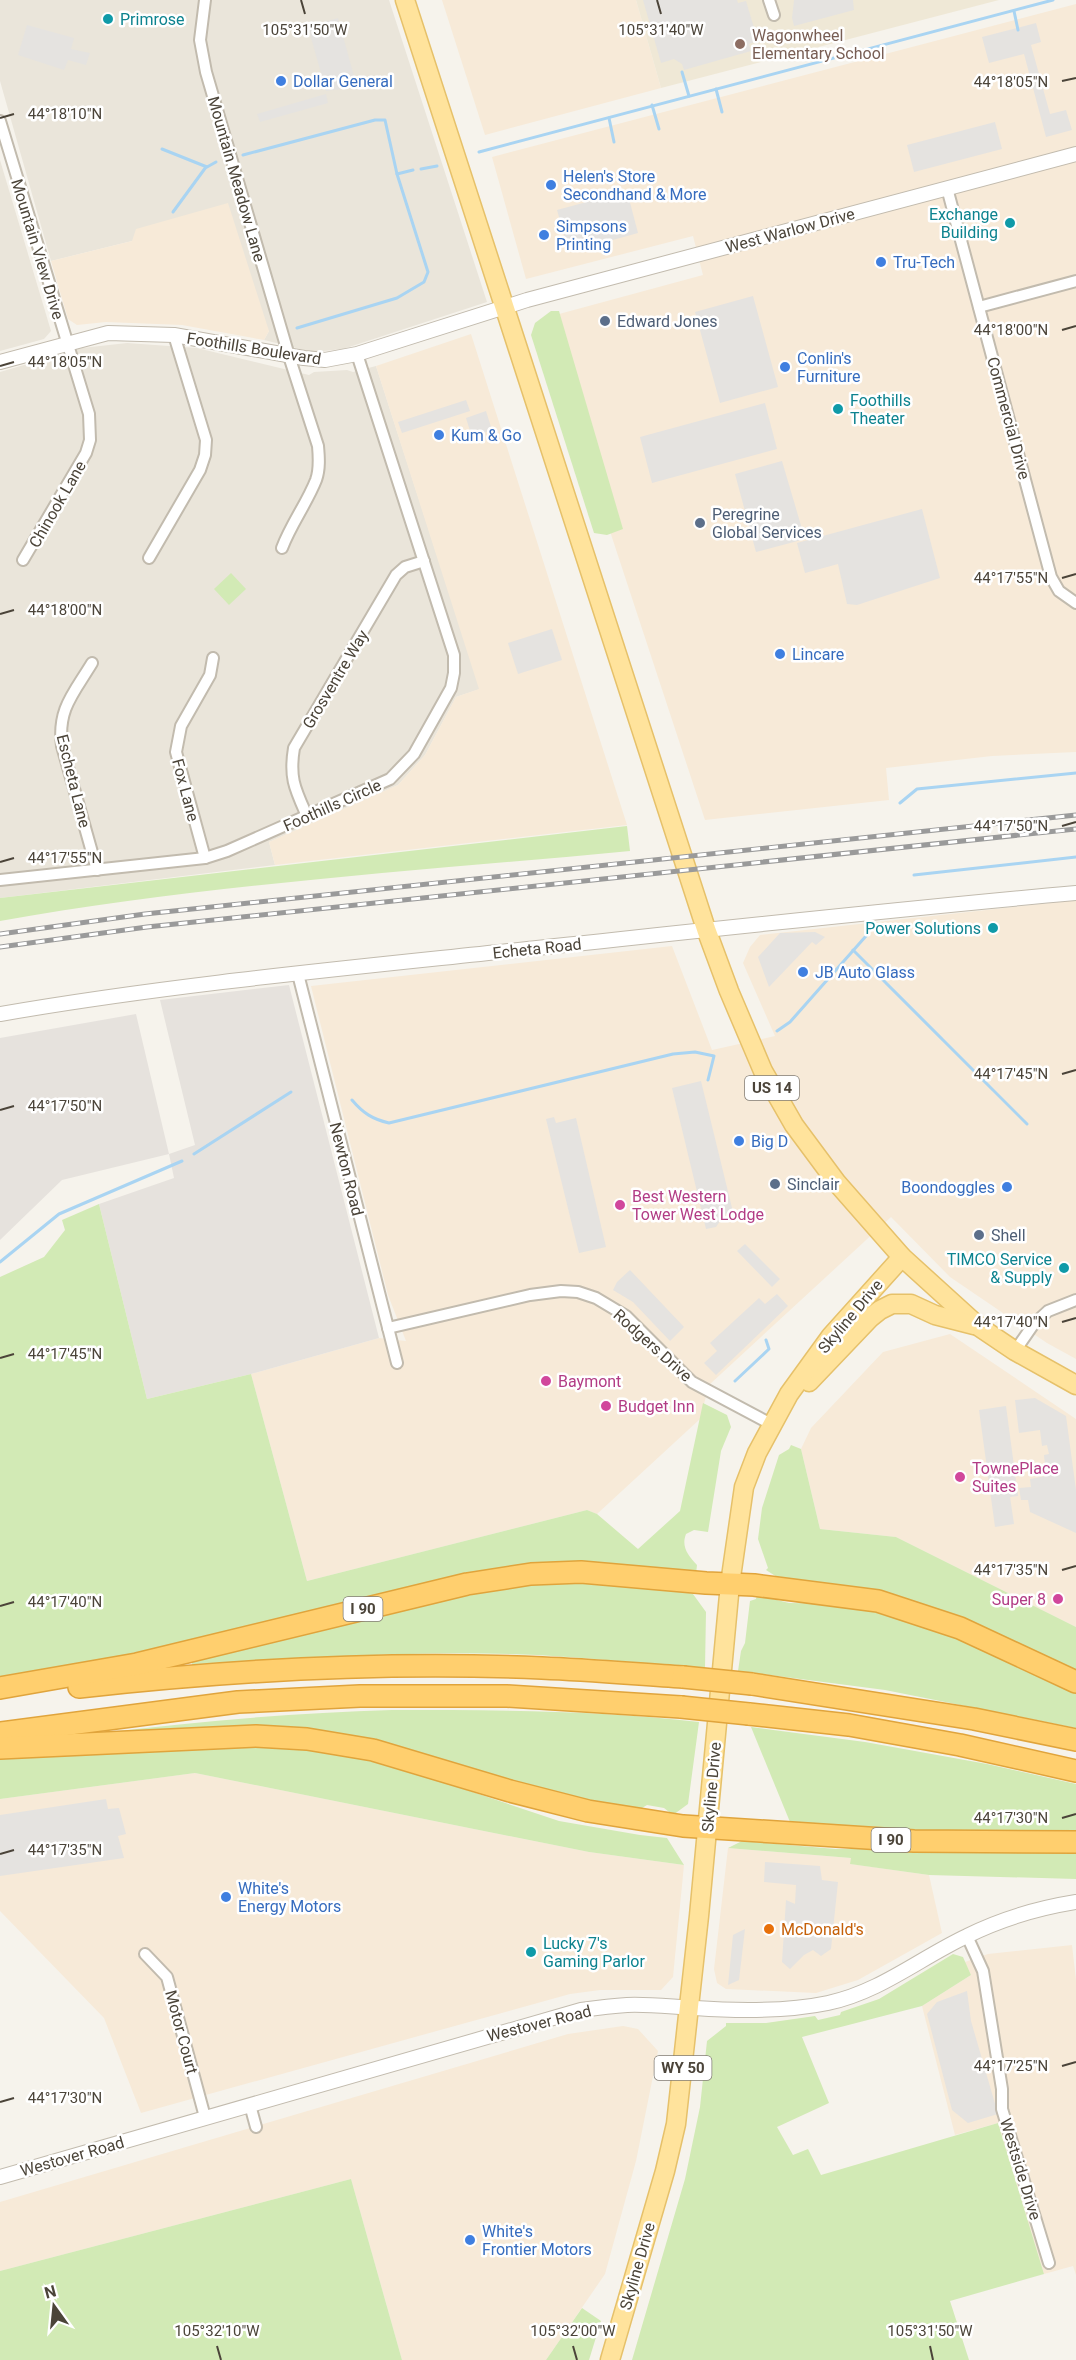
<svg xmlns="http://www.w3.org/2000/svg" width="1076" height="2360" viewBox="0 0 1076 2360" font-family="Roboto,sans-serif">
<rect width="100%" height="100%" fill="#f6f3ec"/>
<!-- residential -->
<g fill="#eae5da">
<path d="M0,0H389L487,302L343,349L312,352L264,340L269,331L132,241L51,261L0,81Z"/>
<path d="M0,160L51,331L44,339L0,351Z"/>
<path d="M127,343L197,348L309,375L314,372L347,370L353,372L376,366L480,689L456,697L425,755L398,785L269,842L275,865L0,898V372L82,348Z"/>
</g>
<!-- commercial -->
<g fill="#f7ead8">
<path d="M442,0H636L661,88L485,135Z"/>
<path d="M1076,4V752L992,756L886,768L889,800L705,820L602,507L548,317L703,275L693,236L526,279L492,157Z"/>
<path d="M228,203L269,331L264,340L182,325L106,322L77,325L68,319L51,261L132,241L136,229Z"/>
<path d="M471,334L627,825L275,865L269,842L398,785L425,755L456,697L479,689L376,366Z"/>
<path d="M1076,900V1359L1047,1343L950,1277L891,1217L709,1385L700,1419L597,1514L587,1510L307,1581L251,1374L379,1338L406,1341L388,1295L311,986L672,946L712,1050L775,1036L743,963L750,947L760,935Z"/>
<path d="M950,1334L1076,1419V1627L896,1537L820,1529L801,1449L811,1428L883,1352Z"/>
<path d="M195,1773L589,1852L684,1865L673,1977L661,1990H600L570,1994L141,2113L104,2018L0,1911V1799Z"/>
<path d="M728,1848L851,1858V1864L929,1875L942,1933L858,1980L816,1993L726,1989L717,1983L714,1969Z"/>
<path d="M1072,1945L1076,1980V2275L1073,2266L1044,2274L998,2123L955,2135L922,2006L971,1975L965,1962L988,1954Z"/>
<path d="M623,2026L638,2029L658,2051L636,2161L605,2274L546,2360H402L351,2179L0,2271V2202L568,2034Z"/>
</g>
<!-- industrial -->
<path fill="#e6e2dd" d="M289,985L379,1338L251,1374L147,1399L99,1204L174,1178L169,1154L62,1180L0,1240V1038L136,1014L169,1154L195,1145L160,1000Z"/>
<!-- education -->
<path fill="#efe8d6" d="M636,0H999L661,88Z"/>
<!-- green -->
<g fill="#d2eab5">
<path d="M551,311H559L623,529L607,535L594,533L531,335L535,323Z"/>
<path d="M231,573L246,589L229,605L214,589Z"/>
<path d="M627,826L630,851C420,871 208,884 0,921V898Z"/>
<path d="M99,1204L147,1399L251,1374L307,1581L587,1510L597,1514L638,1549L680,1511L703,1403L727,1415L731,1427L721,1451L708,1532L694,1530L686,1534C681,1547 688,1555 697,1565L696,1574L530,1569L140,1660L0,1683V1277L44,1257L65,1230L62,1220Z"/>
<path d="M791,1445L801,1449L820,1529L896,1537L1076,1627V1676L1021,1645L959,1617L880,1593L777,1577L766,1570L768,1568L758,1539L762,1508L779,1455L789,1449Z"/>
<path d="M603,1581L664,1586L693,1594L706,1612L705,1668C649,1664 593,1658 537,1655C423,1650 307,1657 192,1667V1662L449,1597L535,1584Z"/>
<path d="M757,1595L789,1603L857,1604L909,1616L1076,1688V1728L885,1690L738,1671L741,1651L745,1643L750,1601L756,1599Z"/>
<path d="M392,1710C494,1710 597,1710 699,1722L688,1804L673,1815L664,1808L647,1805L637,1811L602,1806L381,1744L103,1733C199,1721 295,1713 392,1710Z"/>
<path d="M751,1727L865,1742L987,1764L1076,1784V1835L834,1830L790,1822Z"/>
<path d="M259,1743L359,1754L559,1821L640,1835L667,1838L684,1865L589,1852L195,1773L0,1799V1754Z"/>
<path d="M742,1841L836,1849H1076V1879L929,1875L850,1864L851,1858L728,1848Z"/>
<path d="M953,1954L963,1957L971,1975L922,2006L802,2037L829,2103L777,2127L793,2155L808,2149L821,2175L998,2123L1044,2274L950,2301L969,2360H632L685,2179L700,2107L707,2041L726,2026V2023H766L815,2016L818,2020L840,2015L841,2012L879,1999Z"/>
<path d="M351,2179L402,2360H0V2271Z"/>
<path d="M582,2308L601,2321L589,2360H546Z"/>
</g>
<!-- parking -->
<g fill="#e5e3e0">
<path d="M643,0H737L738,3L746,1L758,41L749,44L751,51L684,70L682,64L674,59L661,63Z"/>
<path d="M794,0H853L854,10L794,26L792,18Z"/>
<path d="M338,18L357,87L326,91L308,27Z"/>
<path d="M1036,23L1041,42L1031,45L1050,114L1066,110L1072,130L1046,137L1024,54L989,63L982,37Z"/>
<path d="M27,25L74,38L71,49L90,53L86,65L68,60L64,70L18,55Z"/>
<path d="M326,94L328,103L260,122L257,114Z"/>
<path d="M995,122L1002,149L914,172L907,145Z"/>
<path d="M627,191L638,233L569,252L557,210Z"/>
<path d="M753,296L778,387L720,403L695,312Z"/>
<path d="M466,400L470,411L402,433L398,422Z"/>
<path d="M765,403L777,449L652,483L640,437Z"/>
<path d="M486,411L492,430L472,437L466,418Z"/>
<path d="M782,461L805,539L756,552L735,474Z"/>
<path d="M922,509L940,578L857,605L847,604L838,564L805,573L797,543Z"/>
<path d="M552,629L562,660L518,674L508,643Z"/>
<path d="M815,932L825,937L816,945L812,942L769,987L758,957L780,933Z"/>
<path d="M701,1081L733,1212L724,1215L716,1227L706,1229L672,1088Z"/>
<path d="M554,1117L556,1123L576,1118L606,1247L579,1253L546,1119Z"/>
<path d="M745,1244L780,1279L772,1287L737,1251Z"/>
<path d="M630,1270L684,1327L670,1341L633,1302L613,1290L617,1282Z"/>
<path d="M777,1294L788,1306L716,1375L704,1363L717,1351L710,1343L759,1298L765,1304Z"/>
<path d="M1035,1398L1066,1416L1076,1490V1533L1030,1512L1028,1500H1021L1019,1488L1031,1487L1030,1479L1046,1476L1044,1455L1049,1454L1047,1445L1042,1446L1040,1430L1019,1433L1015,1400Z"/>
<path d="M1006,1406L1018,1496L1010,1497L1014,1524L995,1527L979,1410Z"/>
<path d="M106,1799L108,1809L119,1808L126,1834L118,1836L124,1858L0,1876V1815Z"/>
<path d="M765,1862L820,1866L822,1880L838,1882L831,1949L821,1956L813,1950L804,1955L790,1969L782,1962L786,1900L795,1904L796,1885L764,1882Z"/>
<path d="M745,1929L739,1980L728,1985L733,1935Z"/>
<path d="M967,1991L971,2021L998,2114L968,2123L952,2110L927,2014L937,2002Z"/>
</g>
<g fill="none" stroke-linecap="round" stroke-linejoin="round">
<!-- stream -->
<g stroke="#a9d4f2" stroke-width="3">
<path d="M1014,11L1018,30"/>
<path d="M682,72L689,96"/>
<path d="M716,89L722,112"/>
<path d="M652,105L659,129"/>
<path d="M609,118L614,142"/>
<path d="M162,149L207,167L216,162"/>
<path d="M479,152L1053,0"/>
<path d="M243,155L375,120H385L397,174"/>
<path d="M421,169L437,166"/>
<path d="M173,212L206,167"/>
<path d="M297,328L397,298L424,282L428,272L397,174L413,170"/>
<path d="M900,803L917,789L1076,773"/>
<path d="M914,875L1076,857"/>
<path d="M853,950L1027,1124"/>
<path d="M777,1031L790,1022L866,936"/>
<path d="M352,1100C363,1113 372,1119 389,1123L673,1054L695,1052L714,1056L708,1080"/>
<path d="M194,1154L291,1092"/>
<path d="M0,1262L59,1214L182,1161"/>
<path d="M735,1381L769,1349L766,1340"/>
</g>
<defs>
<g id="minor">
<path d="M205,0L200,40L206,72L289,356L318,446C319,457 320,469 316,480C307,503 291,524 282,548"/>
<path d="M769,0L774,15"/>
<path d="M0,121L89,414L90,440L86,453L23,560"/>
<path d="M947,188L1051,577L1059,591L1076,603"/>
<path d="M979,307L1076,281"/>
<path d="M149,558L200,470L205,455L206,440L174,335"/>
<path d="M92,663C74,693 57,709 62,746L97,870"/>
<path d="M307,816C295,789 289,778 294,748L396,575L405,567L424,561"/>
<path d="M205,858L176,752L181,726L210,675L213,658"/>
<path d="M0,880L205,858L227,851L390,779L414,754L451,688L454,673V655L357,354"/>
<path d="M298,974L397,1363"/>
<path d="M388,1328L530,1295L561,1291L578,1292L596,1298L626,1316L692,1382L771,1424"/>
<path d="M1015,1351L1033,1325L1048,1311L1076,1300"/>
<path d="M967,1936L983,1971L1002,2089V2109L1049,2263"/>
<path d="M145,1954L167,1977L205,2117"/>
<path d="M250,2105L256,2127"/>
</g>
<g id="tertiary">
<path d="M0,362L108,333L174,335L304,358L325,360L357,354L527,300L1076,154"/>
<path d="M0,1014C168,985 338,969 508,951C697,931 886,910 1076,893"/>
<path d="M0,2177L581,2010C596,2008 612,2006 627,2005C649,2004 673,2007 695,2008C738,2011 785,2012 828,2003C880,1992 920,1958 967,1936C1001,1919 1039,1908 1076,1902"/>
</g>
<g id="primary">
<path d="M405,0L706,929L729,991L763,1071L794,1125L837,1183L902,1257L978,1326L1015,1351L1076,1385"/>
<path d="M809,1382L870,1318L880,1310L892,1304H911L935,1315L974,1325"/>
<path d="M610,2360L665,2171L676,2124L699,1916L730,1584L744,1487L757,1453L789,1394L831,1336L902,1257"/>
</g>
<g id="motorway">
<path d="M752,1684L974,1719L1076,1740"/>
<path d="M79,1687C232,1670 388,1661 542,1668C589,1670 636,1674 683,1677"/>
<path d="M0,1688L137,1664L467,1584L531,1574L581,1572L706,1583L754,1585L878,1601L960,1628L1076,1682"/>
<path d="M749,1714L849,1725L960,1745L1076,1771"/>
<path d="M0,1733L238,1702L360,1696H507L681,1707"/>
<path d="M0,1748L256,1736L307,1739L373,1750L510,1791L588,1811L683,1826L914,1841L1076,1842"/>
</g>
</defs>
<!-- minor casing -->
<use href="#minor" stroke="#c2bbae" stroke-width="14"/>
<!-- tertiary casing -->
<use href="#tertiary" stroke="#c2bbae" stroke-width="16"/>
<!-- primary casing -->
<use href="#primary" stroke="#e6c16a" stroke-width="21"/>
<!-- motorway casing -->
<use href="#motorway" stroke="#e0a43c" stroke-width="24"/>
<!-- minor -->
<use href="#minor" stroke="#fff" stroke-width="10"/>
<!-- tertiary -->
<use href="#tertiary" stroke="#fff" stroke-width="14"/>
<!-- primary -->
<use href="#primary" stroke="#ffe39c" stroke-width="18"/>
<!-- motorway -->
<use href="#motorway" stroke="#ffcf6e" stroke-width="21"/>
<defs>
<g id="rail">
<path d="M0,934L145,914L1076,815"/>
<path d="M0,947L147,927L1076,829"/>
</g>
</defs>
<!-- rail casing -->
<use href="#rail" stroke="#9a9a9a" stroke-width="5"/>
<!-- rail -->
<use href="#rail" stroke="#fff" stroke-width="3" stroke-dasharray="9" stroke-linecap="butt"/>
<defs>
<g id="motorway-bridge">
<path d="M683,1677L752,1684"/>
<path d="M681,1707L749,1714"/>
</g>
</defs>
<!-- motorway-bridge casing -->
<use href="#motorway-bridge" stroke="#e0a43c" stroke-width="24" stroke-linecap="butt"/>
<!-- motorway-bridge -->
<use href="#motorway-bridge" stroke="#ffcf6e" stroke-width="21"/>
</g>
<!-- ticks -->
<path fill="none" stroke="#4b4439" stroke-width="2" d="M301,0L305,14M657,0L661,14M1062,81L1076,78M0,118L14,114M1062,330L1076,326M0,366L14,362M1062,578L1076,574M0,614L14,610M1062,826L1076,822M0,862L14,858M1062,1074L1076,1070M0,1110L14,1106M1062,1322L1076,1318M0,1358L14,1354M1062,1570L1076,1566M0,1606L14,1602M1062,1818L1076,1814M0,1854L14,1850M1062,2066L1076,2062M0,2102L14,2098M217,2346L221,2360M573,2346L577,2360M930,2346L933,2360"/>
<!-- markers -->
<g fill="#0f9aa8" stroke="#fff" stroke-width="2">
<circle cx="108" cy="19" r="6"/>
<circle cx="1010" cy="223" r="6"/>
<circle cx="838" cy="409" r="6"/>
<circle cx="993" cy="928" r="6"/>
<circle cx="1064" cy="1268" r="6"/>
<circle cx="531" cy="1952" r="6"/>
</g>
<circle fill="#8d6e63" stroke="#fff" stroke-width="2" cx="740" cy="44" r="6"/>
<g fill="#3f7fe0" stroke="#fff" stroke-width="2">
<circle cx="281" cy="81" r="6"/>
<circle cx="551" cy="185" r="6"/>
<circle cx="544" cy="235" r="6"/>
<circle cx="881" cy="262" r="6"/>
<circle cx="785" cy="367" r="6"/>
<circle cx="439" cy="435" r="6"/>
<circle cx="780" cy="654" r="6"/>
<circle cx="803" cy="972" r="6"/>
<circle cx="739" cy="1141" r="6"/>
<circle cx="1007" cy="1187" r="6"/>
<circle cx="226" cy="1897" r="6"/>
<circle cx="470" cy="2240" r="6"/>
</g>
<g fill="#5c6f8a" stroke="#fff" stroke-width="2">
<circle cx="605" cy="321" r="6"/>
<circle cx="700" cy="523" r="6"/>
<circle cx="775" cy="1184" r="6"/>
<circle cx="979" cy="1235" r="6"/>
</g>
<g fill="#d1479c" stroke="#fff" stroke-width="2">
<circle cx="620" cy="1205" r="6"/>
<circle cx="546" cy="1381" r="6"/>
<circle cx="606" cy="1406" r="6"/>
<circle cx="960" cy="1477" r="6"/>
<circle cx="1058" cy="1599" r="6"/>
</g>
<circle fill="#e8710a" stroke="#fff" stroke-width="2" cx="769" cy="1929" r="6"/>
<g text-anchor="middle" stroke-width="5" stroke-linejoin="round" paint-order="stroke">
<!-- shield labels -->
<g fill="#fff" stroke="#817c74" stroke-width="1.5">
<rect x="745" y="1076" width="54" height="24" rx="4.5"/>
<rect x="343.5" y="1597" width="39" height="24" rx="4.5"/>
<rect x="871.5" y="1828" width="39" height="24" rx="4.5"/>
<rect x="654.5" y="2056" width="57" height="24" rx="4.5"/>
</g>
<g font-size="15" font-weight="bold" fill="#4b4439">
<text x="772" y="1093">US 14</text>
<text x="363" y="1614">I 90</text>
<text x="891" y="1845">I 90</text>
<text x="683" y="2073">WY 50</text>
</g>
<!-- culture labels -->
<g font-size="16" fill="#0d838f" stroke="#fff" text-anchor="start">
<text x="120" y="25">Primrose</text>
<text x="998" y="220" text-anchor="end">Exchange<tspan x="998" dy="18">Building</tspan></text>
<text x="850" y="406">Foothills<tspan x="850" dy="18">Theater</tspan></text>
<text x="981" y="934" text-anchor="end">Power Solutions</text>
<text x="1052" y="1265" text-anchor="end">TIMCO Service<tspan x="1052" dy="18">&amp; Supply</tspan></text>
<text x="543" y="1949">Lucky 7's<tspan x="543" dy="18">Gaming Parlor</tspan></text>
</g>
<!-- education labels -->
<g font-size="16" fill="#785e54" stroke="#fff" text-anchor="start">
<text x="752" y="41">Wagonwheel<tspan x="752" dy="18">Elementary School</tspan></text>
</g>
<!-- shop labels -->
<g font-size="16" fill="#366cbe" stroke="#fff" text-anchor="start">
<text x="293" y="87">Dollar General</text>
<text x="563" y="182">Helen's Store<tspan x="563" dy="18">Secondhand &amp; More</tspan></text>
<text x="556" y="232">Simpsons<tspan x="556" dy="18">Printing</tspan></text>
<text x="893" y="268">Tru-Tech</text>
<text x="797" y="364">Conlin's<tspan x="797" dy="18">Furniture</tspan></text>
<text x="451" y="441">Kum &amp; Go</text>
<text x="792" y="660">Lincare</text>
<text x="815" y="978">JB Auto Glass</text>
<text x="751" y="1147">Big D</text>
<text x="995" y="1193" text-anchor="end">Boondoggles</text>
<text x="238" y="1894">White's<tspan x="238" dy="18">Energy Motors</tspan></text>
<text x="482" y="2237">White's<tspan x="482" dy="18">Frontier Motors</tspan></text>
</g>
<!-- street labels -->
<g font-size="16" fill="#4b4439" stroke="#fff">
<text transform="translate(237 179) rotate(74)" y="6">Mountain Meadow Lane</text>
<text transform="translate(790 230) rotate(-15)" y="6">West Warlow Drive</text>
<text transform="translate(38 249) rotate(73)" y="6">Mountain View Drive</text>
<text transform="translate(254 348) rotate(9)" y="6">Foothills Boulevard</text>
<text transform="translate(1009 418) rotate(75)" y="6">Commercial Drive</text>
<text transform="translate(57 504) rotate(-60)" y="6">Chinook Lane</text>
<text transform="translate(335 679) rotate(-59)" y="6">Grosventre Way</text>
<text transform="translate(74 781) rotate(76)" y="6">Escheta Lane</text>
<text transform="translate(186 790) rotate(75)" y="6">Fox Lane</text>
<text transform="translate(332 805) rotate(-24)" y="6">Foothills Circle</text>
<text transform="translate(537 948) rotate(-6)" y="6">Echeta Road</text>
<text transform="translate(347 1169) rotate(76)" y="6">Newton Road</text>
<text transform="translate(850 1316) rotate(-50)" y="6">Skyline Drive</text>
<text transform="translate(653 1345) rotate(42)" y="6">Rodgers Drive</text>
<text transform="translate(711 1787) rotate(-85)" y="6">Skyline Drive</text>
<text transform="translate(539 2023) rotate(-14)" y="6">Westover Road</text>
<text transform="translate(182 2032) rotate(75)" y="6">Motor Court</text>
<text transform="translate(72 2156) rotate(-16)" y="6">Westover Road</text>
<text transform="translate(1021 2169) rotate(73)" y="6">Westside Drive</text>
<text transform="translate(637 2266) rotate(-74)" y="6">Skyline Drive</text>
</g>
<!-- service labels -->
<g font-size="16" fill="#4e5e75" stroke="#fff" text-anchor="start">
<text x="617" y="327">Edward Jones</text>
<text x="712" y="520">Peregrine<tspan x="712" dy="18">Global Services</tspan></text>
<text x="787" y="1190">Sinclair</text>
<text x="991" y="1241">Shell</text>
</g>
<!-- hotel labels -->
<g font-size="16" fill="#b23c85" stroke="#fff" text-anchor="start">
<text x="632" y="1202">Best Western<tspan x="632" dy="18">Tower West Lodge</tspan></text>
<text x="558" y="1387">Baymont</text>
<text x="618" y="1412">Budget Inn</text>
<text x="972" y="1474">TownePlace<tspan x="972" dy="18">Suites</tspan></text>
<text x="1046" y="1605" text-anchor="end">Super 8</text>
</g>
<!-- food labels -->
<g font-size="16" fill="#c56008" stroke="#fff" text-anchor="start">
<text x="781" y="1935">McDonald's</text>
</g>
</g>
<g font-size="15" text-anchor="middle" fill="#4b4439" stroke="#fff" stroke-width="5" stroke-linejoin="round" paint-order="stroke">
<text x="305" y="35">105°31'50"W</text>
<text x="661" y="35">105°31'40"W</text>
<text x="1011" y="87">44°18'05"N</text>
<text x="65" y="119">44°18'10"N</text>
<text x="1011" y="335">44°18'00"N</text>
<text x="65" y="367">44°18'05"N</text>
<text x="1011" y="583">44°17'55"N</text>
<text x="65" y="615">44°18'00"N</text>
<text x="1011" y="831">44°17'50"N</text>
<text x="65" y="863">44°17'55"N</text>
<text x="1011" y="1079">44°17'45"N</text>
<text x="65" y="1111">44°17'50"N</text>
<text x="1011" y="1327">44°17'40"N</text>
<text x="65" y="1359">44°17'45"N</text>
<text x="1011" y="1575">44°17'35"N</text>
<text x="65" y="1607">44°17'40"N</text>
<text x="1011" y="1823">44°17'30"N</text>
<text x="65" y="1855">44°17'35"N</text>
<text x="1011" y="2071">44°17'25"N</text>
<text x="65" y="2103">44°17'30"N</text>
<text x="217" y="2336">105°32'10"W</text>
<text x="573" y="2336">105°32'00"W</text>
<text x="930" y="2336">105°31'50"W</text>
</g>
<!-- north arrow -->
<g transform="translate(54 2306) rotate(345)" stroke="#ffffff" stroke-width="4.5" paint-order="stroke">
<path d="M0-4.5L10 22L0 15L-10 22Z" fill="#4b4439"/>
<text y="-9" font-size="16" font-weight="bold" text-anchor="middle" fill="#4b4439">N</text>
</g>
</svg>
